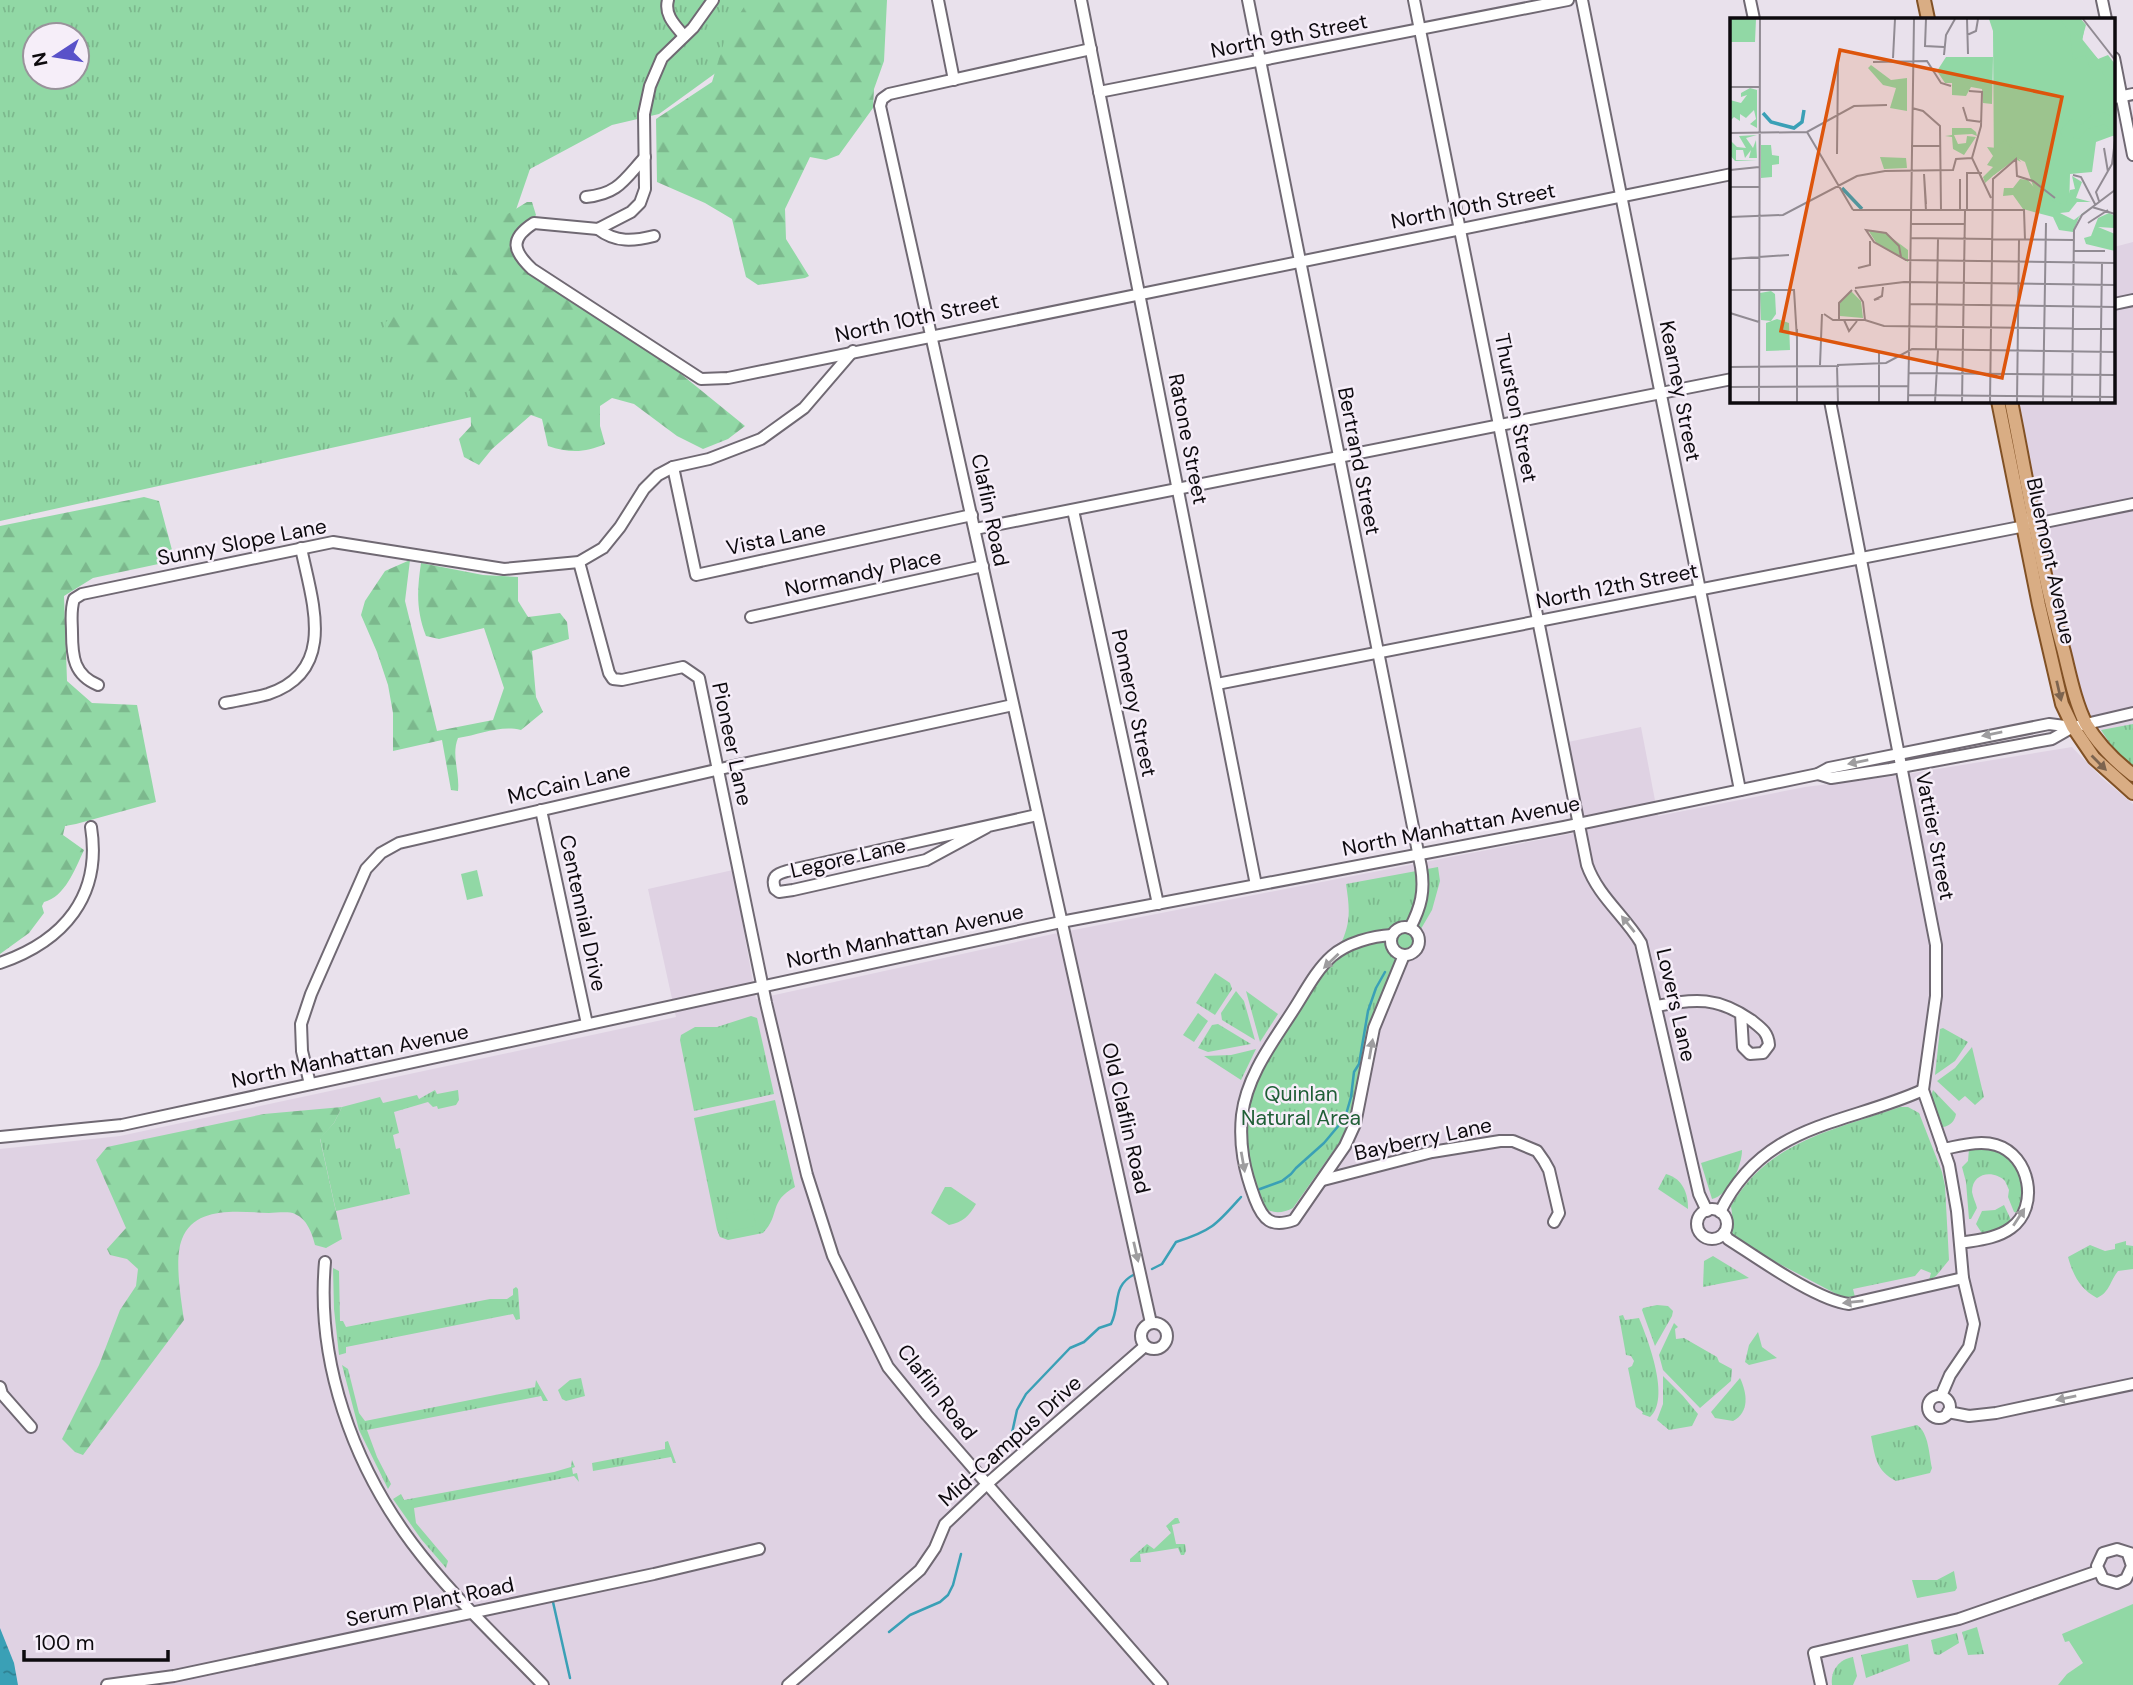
<svg xmlns="http://www.w3.org/2000/svg" width="2133" height="1685" viewBox="0 0 2133 1685" font-family="'DM Sans',sans-serif">
<defs>
<pattern id="grass-tufts" width="24" height="20" patternUnits="userSpaceOnUse" patternTransform="scale(1.75)"><rect width="24" height="20" fill="#91d8a5"/><path d="M3 7l-1-3M5 7V3M7 7l1-3M15 17l-1-3M17 17v-4M19 17l1-3" fill="none" stroke="#7cb88d"/></pattern>
<pattern id="forest-firs" width="22" height="20" patternUnits="userSpaceOnUse" patternTransform="scale(1.75)"><rect width="22" height="20" fill="#91d8a5"/><path d="M5 1l3.5 6h-7zM16 11l3.5 6h-7z" fill="#7cb88d"/></pattern>
<pattern id="water-ripples" width="26" height="14" patternUnits="userSpaceOnUse" patternTransform="scale(1.75)"><rect width="26" height="14" fill="#3aa0b6"/><path d="M2 4q2-2 4 0t4 0M15 11q2-2 4 0t4 0" fill="none" stroke="#2f8192"/></pattern>
</defs>
<rect width="100%" height="100%" fill="#e9e1ec"/>
<!-- built -->
<g fill="#dfd2e3">
<path d="M2133,242V765L2115,751L2087,711L2059,611L2017,401H2114V247Z"/>
<path d="M1641,727L1658,816L1805,787L1895,776L2072,747L2102,778L2133,804V1685H0V1149L120,1136L676,1017L648,889L733,870L756,999L1053,934L1585,831L1568,742Z"/>
</g>
<!-- grass -->
<g fill="url(#grass-tufts)" fill-rule="evenodd">
<path d="M0,0H794L793,17L659,114L612,125L530,169L507,236L514,268L666,374L0,521ZM35,35H77V77H35Z"/>
<path d="M2133,724V767L2115,751L2101,730Z"/>
<path d="M1438,867L1440,881L1432,910L1379,1001L1350,1120L1341,1140L1293,1208C1282,1214 1267,1215 1261,1202C1242,1158 1239,1109 1263,1067C1270,1054 1279,1043 1287,1031C1304,1003 1322,976 1339,948C1351,923 1350,911 1346,884Z"/>
<path d="M1215,973L1230,983L1232,989L1215,1015L1196,1003Z"/>
<path d="M1236,991L1244,1001L1255,1040L1222,1020L1221,1013Z"/>
<path d="M1246,991L1278,1014L1260,1042Z"/>
<path d="M751,1016L757,1018L774,1094L694,1111L680,1040L681,1035L695,1027H717Z"/>
<path d="M1218,1024L1251,1044L1208,1052L1198,1048L1212,1025Z"/>
<path d="M1943,1028L1968,1042L1955,1061L1935,1075L1940,1029Z"/>
<path d="M1972,1047L1984,1097L1975,1105L1965,1096L1959,1101L1937,1081L1955,1068Z"/>
<path d="M1256,1049L1241,1080L1204,1056L1231,1055Z"/>
<path d="M435,1090L437,1094L458,1090L459,1100L456,1105L438,1109L437,1106L433,1107L428,1102L394,1112L399,1133L393,1135L396,1149L400,1148L410,1194L336,1211L320,1138L334,1123L342,1107L380,1097L383,1103L417,1095L419,1099Z"/>
<path d="M1933,1090L1956,1114C1955,1121 1950,1126 1943,1127C1937,1116 1928,1102 1933,1090Z"/>
<path d="M775,1100L795,1187C768,1202 781,1214 763,1233L728,1240L720,1237L717,1230L694,1118Z"/>
<path d="M1900,1107H1908L1919,1113L1942,1172L1945,1186L1949,1260L1936,1276L1929,1280L1931,1273L1921,1269L1915,1276L1853,1289L1855,1297H1842L1736,1241L1732,1236L1733,1222L1731,1206C1768,1141 1834,1130 1900,1107Z"/>
<path d="M1978,1148C2014,1148 2032,1182 2018,1213L2014,1212L2008,1197L2009,1190L2005,1181C1994,1170 1972,1172 1972,1192C1973,1198 1976,1203 1977,1208L1971,1219H1969L1966,1182L1962,1167L1968,1161L1969,1149Z"/>
<path d="M1742,1150C1742,1166 1729,1195 1712,1199L1701,1163Z"/>
<path d="M1666,1174C1683,1179 1688,1193 1688,1209L1658,1189Z"/>
<path d="M2004,1205L2012,1222L2001,1229L1983,1235L1976,1224L1982,1211L1995,1210Z"/>
<path d="M2126,1241V1245L2133,1246V1269L2118,1271C2110,1281 2110,1292 2097,1298C2080,1289 2073,1275 2068,1257L2090,1245L2105,1251L2115,1249V1244Z"/>
<path d="M1713,1256L1749,1278L1703,1287L1704,1261Z"/>
<path d="M333,1268L339,1271L340,1321H343L346,1327L490,1299H507L513,1295V1289L516,1287L518,1289L520,1319L516,1320L513,1314L346,1347V1353L339,1355L334,1309Z"/>
<path d="M1657,1305L1668,1306L1673,1311L1672,1316L1655,1346L1642,1310L1643,1308Z"/>
<path d="M1623,1315L1625,1320L1639,1318C1648,1340 1671,1399 1650,1417L1642,1414L1643,1412L1636,1407L1628,1368L1632,1366L1634,1361L1631,1356L1626,1355L1619,1316Z"/>
<path d="M1674,1323L1678,1327L1675,1329L1676,1339L1684,1338L1717,1357L1719,1362L1732,1369L1731,1381L1700,1408L1663,1370L1659,1355Z"/>
<path d="M1758,1332L1762,1347L1777,1358L1749,1365L1745,1362L1749,1345Z"/>
<path d="M342,1365L348,1369L359,1413L365,1421L535,1387L536,1380L548,1401H543L541,1396L367,1430L377,1457L391,1484L388,1489L359,1430Z"/>
<path d="M1663,1376L1683,1396L1698,1414L1692,1426L1669,1430L1657,1420L1663,1404Z"/>
<path d="M581,1378L585,1396L566,1401L562,1399L558,1390L570,1380Z"/>
<path d="M1740,1378C1747,1393 1750,1412 1733,1421L1715,1418L1711,1412Z"/>
<path d="M1917,1425C1929,1433 1929,1455 1932,1468L1930,1473L1896,1481C1876,1471 1875,1456 1871,1436Z"/>
<path d="M668,1441L676,1463H673L671,1457L593,1471L592,1463L665,1449V1442Z"/>
<path d="M572,1460L575,1467L572,1468L573,1474L577,1473L579,1482L574,1476L414,1508L416,1523L448,1561L446,1568L421,1539L393,1499L401,1494L404,1500L554,1472L571,1467Z"/>
<path d="M1175,1518H1178L1180,1523L1172,1525L1176,1544H1185L1186,1551L1184,1555H1181L1178,1548L1140,1554L1141,1562H1130V1559L1147,1544L1154,1549L1171,1533L1166,1526Z"/>
<path d="M1954,1571L1957,1588L1955,1591L1917,1598L1912,1580H1937Z"/>
<path d="M1977,1627L1984,1654L1968,1655L1962,1632Z"/>
<path d="M1957,1633L1959,1643L1939,1655L1934,1654L1931,1640Z"/>
<path d="M1908,1644L1910,1661L1866,1678L1861,1655Z"/>
<path d="M1853,1657L1857,1676L1853,1685H1832C1830,1670 1840,1659 1853,1657Z"/>
</g>
<!-- forest -->
<g fill="url(#forest-firs)">
<path d="M748,0H887L884,61L874,89L873,108L839,155L826,160L810,157L785,209L786,239L809,276L805,278L758,285L746,277L732,219L705,203L657,182L656,119L712,82L725,39Z"/>
<path d="M527,202H532L536,215L513,249L520,264L681,374L745,426L728,439L703,449L677,436L634,404L612,398L600,406V426L605,444C585,453 569,453 548,446L542,419L531,415L492,449L479,465L464,457L459,439L471,426L470,391C449,384 434,380 422,359L392,351L386,339V322L394,314L415,317L445,296L458,256L490,225Z"/>
<path d="M144,497L159,501L172,550L163,563L93,578L64,596L67,681L92,703L137,705L156,802L76,824L65,826L63,835L84,850C75,869 65,897 44,902L42,906L44,913L29,933L0,954V526Z"/>
<path d="M410,560L405,601L437,731L493,720L504,688L484,628L439,639L426,636C416,610 417,590 421,563L483,575L518,577V601L528,617L560,613L567,622L569,639L532,651L536,697L543,712L521,730C499,725 480,735 458,738C451,755 460,773 458,791L451,790L442,740L393,751V713L388,685L377,652L361,615L365,601L385,571Z"/>
<path d="M342,1107L334,1123L320,1139L342,1239L326,1248L315,1245C312,1233 307,1219 295,1214C289,1211 276,1213 269,1213C239,1212 195,1205 182,1239C174,1259 181,1299 184,1320L83,1455L75,1452L62,1439L99,1365L120,1310L136,1286L138,1269L127,1259L110,1255L107,1249L126,1228L96,1160L107,1147L264,1114Z"/>
</g>
<!-- pitch -->
<g fill="#91d8a5">
<path d="M477,870L483,896L467,900L461,874Z"/>
<path d="M1198,1013L1208,1021L1194,1042L1183,1035Z"/>
<path d="M945,1187H951L976,1204C969,1216 963,1222 949,1225L931,1213Z"/>
<path d="M753,1209L756,1226L730,1231L726,1214Z"/>
<path d="M2133,1604V1685H2058L2067,1674L2083,1663L2069,1641L2065,1642L2062,1634Z"/>
</g>
<!-- water -->
<path fill="url(#water-ripples)" d="M0,1628L14,1663L18,1685H0Z"/>
<g fill="none" stroke-linecap="round" stroke-linejoin="round">
<!-- stream -->
<g stroke="#3aa0b6" stroke-width="2.5">
<path d="M1260,1189L1282,1181L1291,1174L1296,1168L1324,1143L1345,1118L1351,1097L1354,1072L1359,1064L1368,1011L1376,988L1385,972"/>
<path d="M1152,1269L1162,1264L1176,1242C1212,1231 1217,1224 1241,1197"/>
<path d="M997,1461L1003,1446L1012,1433L1017,1410L1026,1394L1070,1348L1084,1342L1099,1328L1111,1324C1121,1304 1111,1286 1135,1274"/>
<path d="M553,1602L570,1678"/>
<path d="M889,1632L910,1615L940,1602L948,1595L953,1585L961,1554"/>
</g>
<defs>
<g id="minor">
<path d="M668,0C664,15 675,25 684,36"/>
<path d="M713,0L693,28L662,58L650,86L644,114L645,189L640,203L631,212L598,229L534,223C509,239 513,251 532,269L701,379L728,378L1732,174"/>
<path d="M938,0L954,80"/>
<path d="M1081,0L1256,885"/>
<path d="M1248,0L1421,867C1425,891 1421,907 1410,928"/>
<path d="M1414,0L1587,865C1598,896 1624,915 1641,943L1699,1194L1707,1211"/>
<path d="M1582,0L1740,790"/>
<path d="M1750,0L1754,19"/>
<path d="M2102,0L2106,19"/>
<path d="M1091,49L889,94L882,99L880,106L1151,1323"/>
<path d="M2114,58L2133,155"/>
<path d="M1099,92L1568,0"/>
<path d="M2114,98L2133,94"/>
<path d="M586,197C618,194 624,180 645,157"/>
<path d="M598,229C616,243 634,241 654,236"/>
<path d="M2114,304L2133,300"/>
<path d="M1830,401L1936,945V996L1923,1090L1949,1165L1957,1211L1963,1278L1974,1324L1969,1347L1950,1375L1941,1396"/>
<path d="M673,467L696,575L972,515"/>
<path d="M1073,510L1158,904"/>
<path d="M2029,518L2035,524L2133,504"/>
<path d="M975,529L1732,379"/>
<path d="M579,562L609,673L613,679L622,680L683,667L699,678L766,1003L807,1175L833,1256L888,1367L927,1415L1162,1685"/>
<path d="M751,617L983,566"/>
<path d="M1217,684L2025,526"/>
<path d="M98,685C74,675 72,657 72,633C72,621 70,611 74,599L82,594L333,542L504,569L579,562L603,548L620,527L644,489L658,475L673,467L709,459L761,439L804,408L853,351"/>
<path d="M225,703C239,700 254,698 268,694C338,671 312,601 301,548"/>
<path d="M1818,774L1831,778L1890,769L2052,739L2073,727L2133,713"/>
<path d="M541,810L587,1024"/>
<path d="M987,827L926,860L793,890L779,892L775,889C771,877 776,874 787,871L1037,815"/>
<circle cx="1405" cy="941" r="14"/>
<path d="M1392,935C1372,936 1347,943 1332,956C1316,970 1305,992 1294,1009C1273,1042 1247,1075 1242,1115C1239,1145 1244,1170 1255,1199C1263,1220 1271,1228 1294,1220L1345,1146L1355,1124L1374,1028L1404,955"/>
<path d="M0,963C64,941 102,896 91,827"/>
<path d="M1657,1006C1695,998 1718,997 1751,1020C1761,1028 1768,1032 1769,1045L1763,1053L1750,1054L1743,1047L1741,1014"/>
<path d="M310,1084L302,1051L301,1024L311,994L366,869L381,853L399,843L729,767L1013,705"/>
<path d="M0,1137L122,1125L1061,922L1564,827L1818,774L1829,768L2049,724L2073,727"/>
<path d="M1943,1149C1960,1146 1979,1140 1996,1145C2030,1155 2040,1207 2011,1228C1996,1239 1977,1240 1960,1243"/>
<path d="M1323,1180L1432,1152L1500,1141H1513L1537,1151L1544,1161L1549,1170L1559,1213L1554,1222"/>
<circle cx="1712" cy="1224" r="15"/>
<path d="M1720,1212C1764,1122 1843,1126 1923,1090"/>
<path d="M1724,1233L1728,1239C1758,1258 1816,1300 1849,1304L1963,1278"/>
<path d="M325,1262C316,1362 353,1464 412,1543C450,1594 499,1639 543,1685"/>
<circle cx="1154" cy="1336" r="13"/>
<path d="M0,1387L2,1394L31,1427"/>
<circle cx="1939" cy="1407" r="11"/>
<path d="M1948,1412L1969,1416L1996,1413L2133,1384"/>
<path d="M2128,1554L2132,1566L2126,1579L2117,1583L2103,1579L2097,1566L2103,1553L2117,1549L2133,1554"/>
<path d="M107,1685L174,1676L654,1574L759,1549"/>
<path d="M788,1685L920,1570L935,1548L945,1524L987,1484L1145,1346"/>
<path d="M1821,1685L1814,1653L1959,1619L2098,1571"/>
</g>
<g id="major">
<path d="M1924,0L1928,19"/>
<path d="M1998,401L2039,605L2062,704L2073,727L2094,758L2133,793"/>
<path d="M2011,401C2028,485 2041,570 2064,652C2070,676 2075,702 2086,724C2098,744 2115,761 2133,775"/>
</g>
</defs>
<!-- minor casing -->
<use href="#minor" stroke="#706973" stroke-width="14"/>
<!-- major casing -->
<use href="#major" stroke="#815125" stroke-width="16"/>
<!-- minor -->
<use href="#minor" stroke="#fff" stroke-width="10"/>
<!-- major -->
<use href="#major" stroke="#d9ad84" stroke-width="12"/>
</g>
<!-- one-way arrows -->
<defs><path id="oneway-solid" d="M-6-.8H1V-3.2L6.5 0L1 3.2V.8H-6Z" transform="scale(1.75)"/></defs>
<g fill="#7d644f">
<use href="#oneway-solid" transform="translate(2059 691) rotate(77)"/>
<use href="#oneway-solid" transform="translate(2099 763) rotate(45)"/>
</g>
<g fill="#9e9d9f">
<use href="#oneway-solid" transform="translate(1992 734) rotate(169)"/>
<use href="#oneway-solid" transform="translate(1858 762) rotate(169)"/>
<use href="#oneway-solid" transform="translate(1628 924) rotate(-129)"/>
<use href="#oneway-solid" transform="translate(1331 961) rotate(136)"/>
<use href="#oneway-solid" transform="translate(1371 1049) rotate(-80)"/>
<use href="#oneway-solid" transform="translate(1243 1162) rotate(80)"/>
<use href="#oneway-solid" transform="translate(2019 1217) rotate(-57)"/>
<use href="#oneway-solid" transform="translate(1136 1252) rotate(77)"/>
<use href="#oneway-solid" transform="translate(1853 1302) rotate(174)"/>
<use href="#oneway-solid" transform="translate(2066 1398) rotate(168)"/>
</g>
<g text-anchor="middle" stroke-width="5" stroke-linejoin="round" paint-order="stroke">
<!-- street labels -->
<g font-size="21" fill="#0d0a0e" stroke="#f6eef9">
<text transform="translate(1289 36) rotate(-11)" y="7">North 9th Street</text>
<text transform="translate(1473 206) rotate(-11)" y="7">North 10th Street</text>
<text transform="translate(917 318) rotate(-12)" y="7">North 10th Street</text>
<text transform="translate(1680 391) rotate(79)" y="7">Kearney Street</text>
<text transform="translate(1516 408) rotate(79)" y="7">Thurston Street</text>
<text transform="translate(1188 439) rotate(79)" y="7">Ratone Street</text>
<text transform="translate(1359 461) rotate(79)" y="7">Bertrand Street</text>
<text transform="translate(990 510) rotate(78)" y="7">Claflin Road</text>
<text transform="translate(776 538) rotate(-12)" y="7">Vista Lane</text>
<text transform="translate(242 542) rotate(-11)" y="7">Sunny Slope Lane</text>
<text transform="translate(2051 561) rotate(78)" y="7">Bluemont Avenue</text>
<text transform="translate(863 573) rotate(-12)" y="7">Normandy Place</text>
<text transform="translate(1617 586) rotate(-11)" y="7">North 12th Street</text>
<text transform="translate(1134 703) rotate(78)" y="7">Pomeroy Street</text>
<text transform="translate(732 744) rotate(78)" y="7">Pioneer Lane</text>
<text transform="translate(569 783) rotate(-13)" y="7">McCain Lane</text>
<text transform="translate(1461 826) rotate(-11)" y="7">North Manhattan Avenue</text>
<text transform="translate(1935 836) rotate(79)" y="7">Vattier Street</text>
<text transform="translate(848 858) rotate(-13)" y="7">Legore Lane</text>
<text transform="translate(583 913) rotate(78)" y="7">Centennial Drive</text>
<text transform="translate(905 936) rotate(-12)" y="7">North Manhattan Avenue</text>
<text transform="translate(1676 1005) rotate(77)" y="7">Lovers Lane</text>
<text transform="translate(350 1056) rotate(-12)" y="7">North Manhattan Avenue</text>
<text transform="translate(1126 1118) rotate(77)" y="7">Old Claflin Road</text>
<text transform="translate(1423 1139) rotate(-12)" y="7">Bayberry Lane</text>
<text transform="translate(937 1392) rotate(52)" y="7">Claflin Road</text>
<text transform="translate(1010 1441) rotate(-42)" y="7">Mid-Campus Drive</text>
<text transform="translate(430 1602) rotate(-12)" y="7">Serum Plant Road</text>
</g>
<!-- park labels -->
<g font-size="21" fill="#1f5e36" stroke="#f6eef9">
<text x="1301" y="1101">Quinlan<tspan x="1301" dy="24">Natural Area</tspan></text>
</g>
</g>
<!-- overview -->
<g transform="translate(1730 18)">
<rect width="385" height="385" fill="#e9e1ec"/>
<path d="M0,1H26L25,24H0ZM259,1H351L356,7L352,21L368,41L385,47V117L366,124L362,154L340,156L339,191L308,183L295,144L287,140L264,157L263,13ZM20,70L27,72V110L20,106L26,101L24,92L16,100L10,96V103L4,99L0,103V82L11,85L17,77L11,79V75ZM27,117L16,120L23,130L26,122L27,140H19L21,132L15,140L13,132H6V142L27,143H5L0,137V122L7,129L16,130L9,118ZM150,139L176,140L177,150L154,151ZM138,212L154,214L178,232V244L147,226ZM41,273L45,276L46,296L41,303L31,302L30,275ZM121,273L131,283L133,300L110,298V285Z" fill="#91d8a5"/>
<path d="M330,1H350L355,7L352,24L368,41L378,37L385,46V76L371,52L360,49L355,37L343,42L340,15ZM216,39H263L262,86L253,85L252,71L241,69L236,78L222,77V65H215L207,53ZM141,47L161,62L177,60V93L160,90L166,70L153,67L138,50ZM374,94L384,100L385,120L375,106L357,111L349,121L332,118L330,113L341,101L351,107L363,96ZM222,110H241L246,114L247,118L242,116L224,117L228,126L236,125L237,118L246,119L234,137L223,131L222,119L215,118L222,117ZM275,121L291,144L283,140L255,165L253,159L263,149L257,147L263,138L257,129L267,130ZM342,158L352,164L346,180L361,184H347L339,194L330,195L344,202L362,188L349,199L343,214L329,212L323,199L293,191L283,177L273,178L274,170H283L290,161L298,162L313,180L336,187L340,172L345,171ZM379,195L385,198L384,210L368,209L385,216V233L356,226L354,220L361,218L368,200Z" fill="#91d8a5"/>
<path d="M31,127H41L42,137L49,138V146L42,147V159L31,160Z" fill="#91d8a5"/>
<path d="M47,301L59,305L60,332L36,333V305Z" fill="#91d8a5"/>
<path fill="none" stroke="#3aa0b6" stroke-width="3.5" d="M33,95L41,104L64,110L72,104L74,92M112,170L132,191"/>
<path fill="none" stroke="#918b93" stroke-width="2" d="M196,1L195,28L214,29M237,1L238,36M353,1L385,42M237,17L246,13L248,1M214,37L216,17L225,1M163,40L165,1M143,44L197,43L211,65L221,68M0,69H29M239,73L252,74L251,108L242,140L261,180M233,89L237,102L252,104M182,90L193,93L210,108L211,193M77,114L123,192M0,115L77,114L124,88L157,87M181,128H210M374,130L378,154M107,136L108,45M0,152L29,149M343,157L351,159L365,186M230,161V193M0,169H29M369,183L366,174L382,146L385,122M196,186L194,156L196,193M362,189L385,196M123,192H294L295,222M237,193V155H252M0,199L53,197L127,158L155,153L223,152L226,141L242,140M358,205L378,192M181,206H235M180,220L344,222M344,233H375M171,239L169,228L156,215L136,212L144,224L176,242L385,245M0,241L59,237M128,250L140,247V223M125,270L174,264L385,267M0,272H64L67,321M125,272L133,284L135,302M150,280L144,282L152,278L153,269M179,286L385,289M0,295L29,304M94,296L103,302H135L154,308L385,311M109,302V285L122,272M114,302L119,313L127,303M67,311V384M206,331L208,221M179,332L184,1M90,347L92,296M107,347L156,345L182,331L385,334M107,348L108,384M0,349L109,348M179,355L385,357M0,369L178,368M178,377L385,379M29,384L30,1M149,384V334M178,384L179,334M205,384L208,332M232,384L235,193M260,384L263,161L286,141L287,158L303,163L325,180M287,384L289,222M313,384L316,205M342,384L344,212L352,197L385,172M370,384L372,244"/>
<path fill="#dd550c" fill-opacity="0.15" stroke="#dd550c" stroke-width="3.5" d="M110,32L332,79L272,360L51,313Z"/>
<rect width="385" height="385" fill="none" stroke="#0d0a0e" stroke-width="3.5"/>
</g>
<!-- north arrow -->
<g transform="translate(56 56) rotate(258)"><circle r="33" fill="#f6eef9" stroke="#99939b" stroke-width="2"/>
<path d="M0-5L12 26L0 18L-12 26Z" fill="#5951c9"/>
<text y="-10" font-size="19" font-weight="bold" text-anchor="middle" fill="#0d0a0e">N</text>
</g>
<!-- scale -->
<path d="M24 1650v10h144v-10" fill="none" stroke="#0d0a0e" stroke-width="3.5"/>
<text x="35" y="1650" font-size="21" fill="#0d0a0e" stroke="#f6eef9" stroke-width="5" paint-order="stroke">100 m</text>
</svg>
